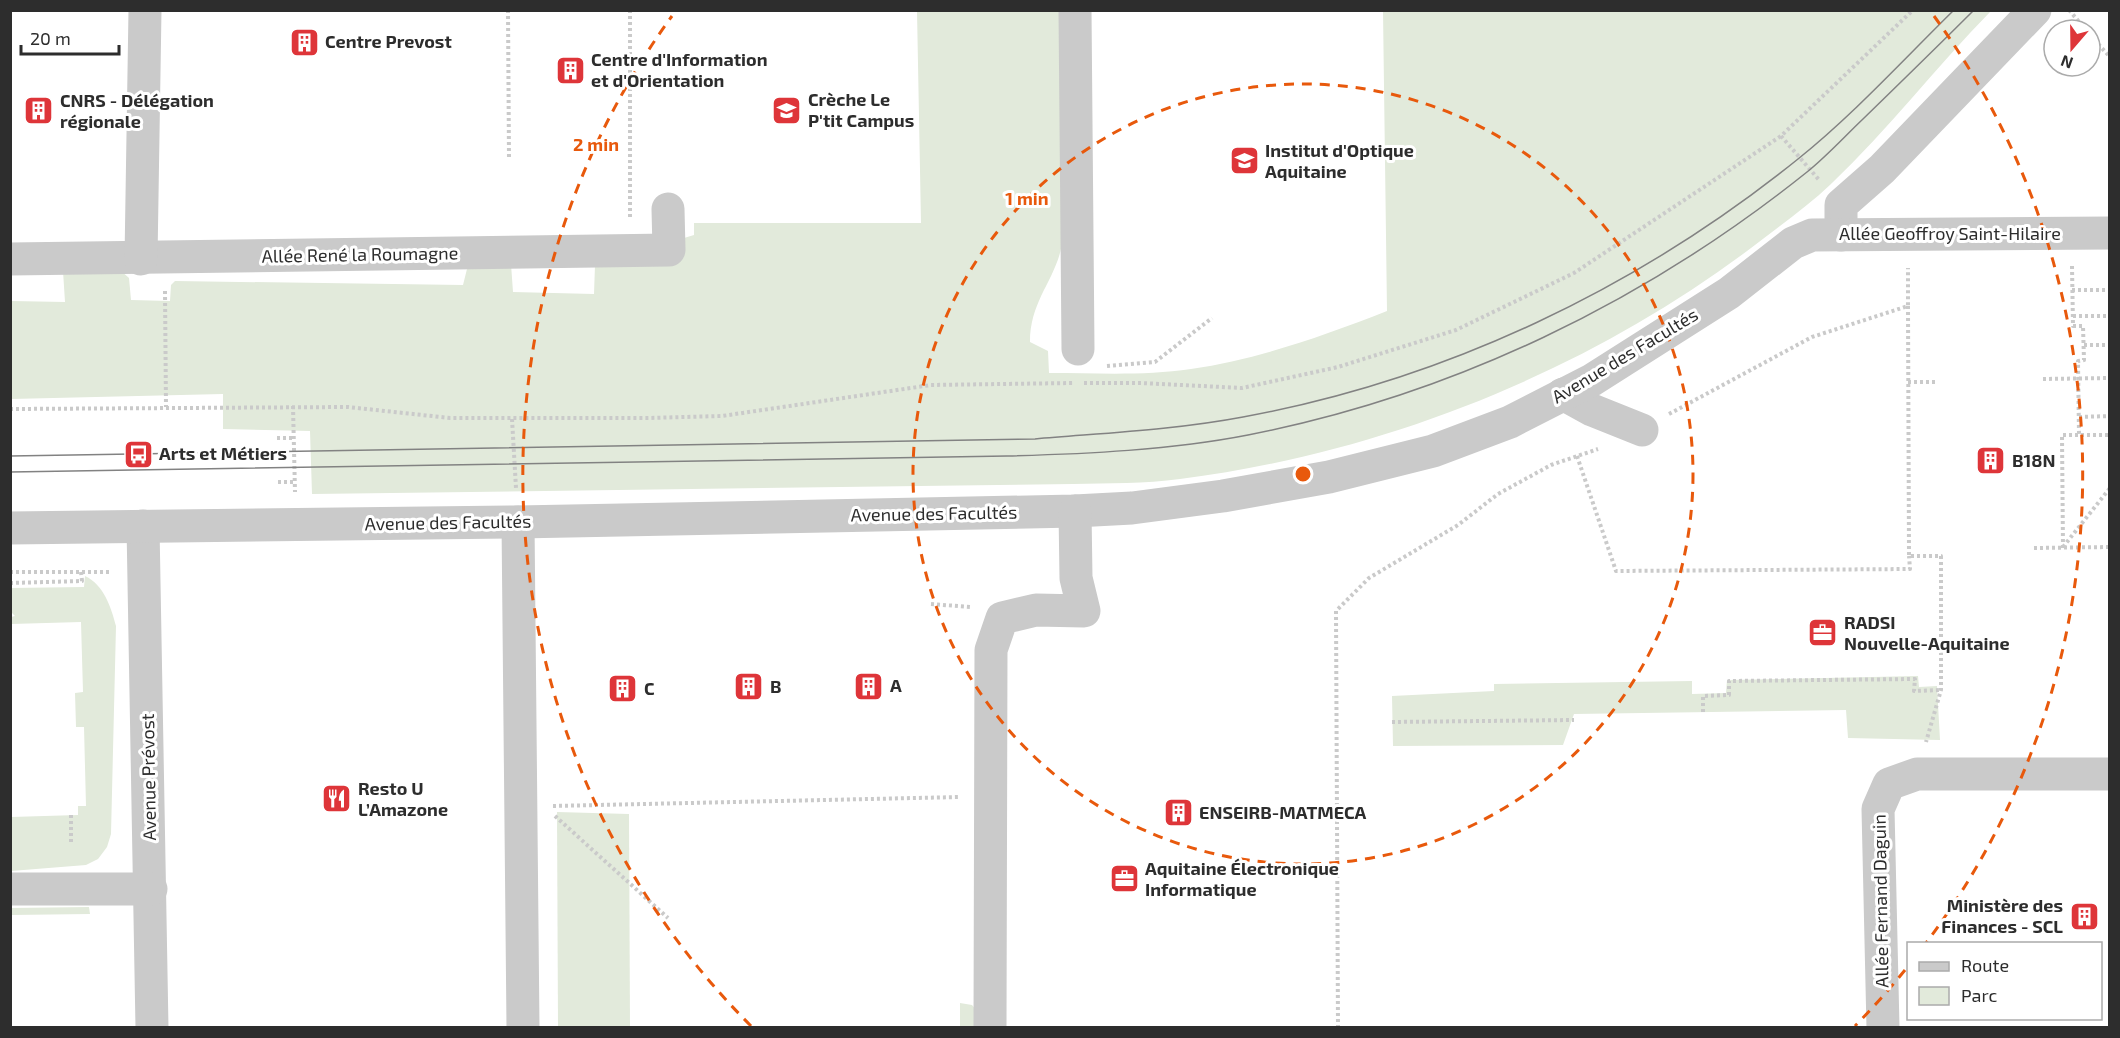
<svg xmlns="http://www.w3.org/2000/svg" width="2120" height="1038" viewBox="0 0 2120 1038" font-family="'Exo 2',sans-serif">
<rect width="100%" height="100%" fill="#fff"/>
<!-- green -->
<g fill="#e2eadb">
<path d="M917,11H1059L1063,238C1058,279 1030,298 1030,342L1048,351L1049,373C1096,373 1145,376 1191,369C1259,359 1323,336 1387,311L1383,11H1991C1936,67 1888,130 1831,184C1808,206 1781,225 1755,245C1591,370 1385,453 1180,479C1145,484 1108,483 1073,484L312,494L310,431L223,429V394L11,399V301L65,302L63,271L120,270L129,278L131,300L170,301L171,285L175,281L463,285L468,265L511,264L513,292L594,294L595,265H675L681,256L684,238L694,235V223H921Z"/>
<path d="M85,576C104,585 111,607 116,626L111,834L107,847L98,859L86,865L11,871V817L78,815V806H86L84,727H76L75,693L83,692L81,622L11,624V617L15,616L11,612V588L84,587Z"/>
<path d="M1918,676L1919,687L1937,686L1940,740L1848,738L1846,710L1574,714L1563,745L1393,746L1392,696L1494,691V684L1692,681V694L1726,693L1727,680Z"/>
<path d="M557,812L629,814L630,1027H558Z"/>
<path d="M89,907L90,914L11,915V908Z"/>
<path d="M960,1003L972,1005L977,1011V1027L960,1028Z"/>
</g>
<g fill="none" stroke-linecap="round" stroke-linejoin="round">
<!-- path -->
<g stroke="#cacaca" stroke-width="4" stroke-dasharray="3 3" stroke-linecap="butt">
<path d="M508,10L509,160"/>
<path d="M2069,10L2086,30"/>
<path d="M2090,35L2110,57"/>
<path d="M1781,136L1820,181"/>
<path d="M630,217V10"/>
<path d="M2072,266L2073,326H2083L2084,360L2078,361L2079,435"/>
<path d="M2072,290H2110"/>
<path d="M165,291L166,407"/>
<path d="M1908,306L1909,556H1941V690L1926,742"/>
<path d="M2073,316H2110"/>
<path d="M2084,345H2110"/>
<path d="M1107,366L1155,362L1212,318"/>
<path d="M2043,379L2110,378"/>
<path d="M1908,382H1937"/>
<path d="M1084,383H1141L1242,388L1338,367L1456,330L1574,273L1781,136L1913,10"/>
<path d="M293,406L295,492"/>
<path d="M10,409L348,407L450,418H648L722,416L931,385L1074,383"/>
<path d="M1669,414L1812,337L1908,306V268"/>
<path d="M2079,417L2110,416"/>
<path d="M512,419L516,488"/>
<path d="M277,438H294"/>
<path d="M1577,456L1616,571L1910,569L1909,556"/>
<path d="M278,482H295"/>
<path d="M2063,547L2110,488"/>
<path d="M2034,548L2110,547"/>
<path d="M2063,548L2062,435H2110"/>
<path d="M10,572H111"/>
<path d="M10,583L82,581L81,572"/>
<path d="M931,604L970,607"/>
<path d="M1703,712V696L1729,695V681L1915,679L1914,691L1941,690"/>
<path d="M1392,722L1574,720"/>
<path d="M553,806L960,797"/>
<path d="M71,815V845"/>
<path d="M555,816L668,918"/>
<path d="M1338,1028L1336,611L1369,578L1458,525L1498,494L1551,465L1598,449"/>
</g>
<!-- minor -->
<g stroke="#cacaca" stroke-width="33">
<path d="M1075,10L1078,349"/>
<path d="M1841,235V205L1882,169L2035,10"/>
<path d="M10,259L669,250L668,209"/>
<path d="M141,259L145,10"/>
<path d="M1563,394L1592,410L1642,430"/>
<path d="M518,522L523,1028"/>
<path d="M143,526L152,1028"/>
<path d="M10,528L518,522L1075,511L1132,508L1223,496L1329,477L1433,451L1510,422L1592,380L1729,293L1793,243L1812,235L2110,233"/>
<path d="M10,889H151"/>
<path d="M990,1028L991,650L1002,618L1036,610L1084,611L1076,578L1075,511"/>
<path d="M1883,1028L1878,809L1889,784L1917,774H2110"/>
</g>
<!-- tram -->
<g stroke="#828282" stroke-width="1.5">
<path d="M10,456L1035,439C1104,433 1174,430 1243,417C1446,380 1638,288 1798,159C1854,114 1903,60 1954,10"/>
<path d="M10,472L1007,456C1086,454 1171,450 1248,435C1453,395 1645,302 1807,172C1827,156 1845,136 1863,119C1900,83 1937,47 1974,10"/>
</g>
</g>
<!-- distance rings -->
<g fill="none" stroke="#e8590c" stroke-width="3" stroke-dasharray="10 8">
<circle cx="1303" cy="474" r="390"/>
<path d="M1905 970A780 780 0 0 1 1855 1026M751 1026A780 780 0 0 1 672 16M1934 16A780 780 0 0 1 1926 943"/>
</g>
<!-- icons -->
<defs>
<symbol id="building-square" viewBox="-11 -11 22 22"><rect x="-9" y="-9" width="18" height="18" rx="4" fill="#de3539" stroke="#fff"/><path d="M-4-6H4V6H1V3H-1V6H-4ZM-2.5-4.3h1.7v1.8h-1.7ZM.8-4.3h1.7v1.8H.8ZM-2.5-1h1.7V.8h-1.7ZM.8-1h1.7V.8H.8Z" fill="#fff"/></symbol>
<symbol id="school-square" viewBox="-11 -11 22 22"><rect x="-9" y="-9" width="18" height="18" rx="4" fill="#de3539" stroke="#fff"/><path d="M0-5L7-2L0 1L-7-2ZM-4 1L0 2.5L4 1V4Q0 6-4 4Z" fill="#fff"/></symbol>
<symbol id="university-square" viewBox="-11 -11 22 22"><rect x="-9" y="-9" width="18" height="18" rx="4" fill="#de3539" stroke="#fff"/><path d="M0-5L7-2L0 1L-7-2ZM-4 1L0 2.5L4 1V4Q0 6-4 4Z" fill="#fff"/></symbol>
<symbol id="bus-square" viewBox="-11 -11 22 22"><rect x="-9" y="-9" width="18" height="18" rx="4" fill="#de3539" stroke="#fff"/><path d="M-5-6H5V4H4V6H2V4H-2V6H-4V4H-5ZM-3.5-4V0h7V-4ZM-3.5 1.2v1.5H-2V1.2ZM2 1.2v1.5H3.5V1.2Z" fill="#fff"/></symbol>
<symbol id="office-square" viewBox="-11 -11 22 22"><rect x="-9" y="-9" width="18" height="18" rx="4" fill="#de3539" stroke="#fff"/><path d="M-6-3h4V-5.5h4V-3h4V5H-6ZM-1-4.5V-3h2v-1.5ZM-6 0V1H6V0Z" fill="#fff"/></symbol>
<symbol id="restaurant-square" viewBox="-11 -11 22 22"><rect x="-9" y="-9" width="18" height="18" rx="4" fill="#de3539" stroke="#fff"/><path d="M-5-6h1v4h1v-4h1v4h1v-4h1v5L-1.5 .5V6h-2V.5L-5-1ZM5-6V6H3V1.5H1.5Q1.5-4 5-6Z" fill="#fff"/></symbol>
</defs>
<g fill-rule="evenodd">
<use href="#building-square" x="288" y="26" width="33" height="33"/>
<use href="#building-square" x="554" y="54" width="33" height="33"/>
<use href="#school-square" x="770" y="94" width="33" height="33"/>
<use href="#building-square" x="22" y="94" width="33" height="33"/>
<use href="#university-square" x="1228" y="144" width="33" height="33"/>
<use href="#bus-square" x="122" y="438" width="33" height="33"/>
<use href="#building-square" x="1974" y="444" width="33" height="33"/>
<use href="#office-square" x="1806" y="616" width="33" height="33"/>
<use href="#building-square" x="852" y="670" width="33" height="33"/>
<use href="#building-square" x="732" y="670" width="33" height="33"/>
<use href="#building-square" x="606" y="672" width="33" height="33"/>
<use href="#restaurant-square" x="320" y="782" width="33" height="33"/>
<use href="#building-square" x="1162" y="796" width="33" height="33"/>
<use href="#office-square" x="1108" y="862" width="33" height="33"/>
<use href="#building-square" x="2068" y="900" width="33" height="33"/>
</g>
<g text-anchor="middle" stroke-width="6" stroke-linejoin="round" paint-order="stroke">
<!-- poi labels -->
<g font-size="18" font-weight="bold" fill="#2d2d2d" stroke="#fff" text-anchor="start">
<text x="325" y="48">Centre Prevost</text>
<text x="591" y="66">Centre d'Information<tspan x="591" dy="21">et d'Orientation</tspan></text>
<text x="808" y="106">Crèche Le<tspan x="808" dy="21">P'tit Campus</tspan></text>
<text x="60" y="107">CNRS - Délégation<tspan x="60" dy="21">régionale</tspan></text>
<text x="1265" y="157">Institut d'Optique<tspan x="1265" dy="21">Aquitaine</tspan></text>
<text x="159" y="460">Arts et Métiers</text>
<text x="2012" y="467">B18N</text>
<text x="1844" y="629">RADSI<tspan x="1844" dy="21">Nouvelle-Aquitaine</tspan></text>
<text x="890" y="692">A</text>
<text x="770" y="693">B</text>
<text x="644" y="695">C</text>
<text x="358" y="795">Resto U<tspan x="358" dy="21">L’Amazone</tspan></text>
<text x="1199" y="819">ENSEIRB-MATMECA</text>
<text x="1145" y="875">Aquitaine Électronique<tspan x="1145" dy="21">Informatique</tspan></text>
<text x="2063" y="912" text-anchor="end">Ministère des<tspan x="2063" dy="21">Finances - SCL</tspan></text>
</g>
<!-- street labels -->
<g font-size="18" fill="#2d2d2d" stroke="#fff">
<text x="1950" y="240">Allée Geoffroy Saint-Hilaire</text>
<text transform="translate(360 255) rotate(-1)" y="6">Allée René la Roumagne</text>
<text transform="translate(1625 356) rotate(-31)" y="6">Avenue des Facultés</text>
<text transform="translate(934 514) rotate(-1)" y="6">Avenue des Facultés</text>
<text transform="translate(448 523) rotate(-1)" y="6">Avenue des Facultés</text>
<text transform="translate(149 777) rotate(-91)" y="6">Avenue Prévost</text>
<text transform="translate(1881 901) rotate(-91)" y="6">Allée Fernand Daguin</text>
</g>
</g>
<circle cx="1303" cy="474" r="9" fill="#e8590c" stroke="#fff" stroke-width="3"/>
<g font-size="18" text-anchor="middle" font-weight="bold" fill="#e8590c" stroke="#fff" stroke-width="6" stroke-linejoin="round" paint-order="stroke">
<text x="596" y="151">2 min</text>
<text x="1027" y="205">1 min</text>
</g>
<!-- border -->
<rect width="2120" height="1038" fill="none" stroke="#2d2d2d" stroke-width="24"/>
<!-- legend -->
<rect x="1907" y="942" width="195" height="78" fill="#ffffff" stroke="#ababab" stroke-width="1.5"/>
<rect x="1919" y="962" width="30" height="9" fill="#cacaca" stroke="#ababab" stroke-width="1.5"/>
<text x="1961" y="972" font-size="18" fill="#2d2d2d">Route</text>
<rect x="1919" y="987" width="30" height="18" fill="#e2eadb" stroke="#ababab" stroke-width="1.5"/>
<text x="1961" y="1002" font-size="18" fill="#2d2d2d">Parc</text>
<!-- north arrow -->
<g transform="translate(2072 48) rotate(200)"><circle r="28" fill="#ffffff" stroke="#ababab" stroke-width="1.5"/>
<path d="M0-4.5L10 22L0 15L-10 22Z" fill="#de3539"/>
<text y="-9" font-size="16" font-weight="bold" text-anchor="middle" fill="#2d2d2d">N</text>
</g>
<!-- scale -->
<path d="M21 45v9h98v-9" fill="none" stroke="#2d2d2d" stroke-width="3"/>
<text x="30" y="45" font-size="18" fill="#2d2d2d" stroke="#ffffff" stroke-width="4.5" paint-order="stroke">20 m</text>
</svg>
